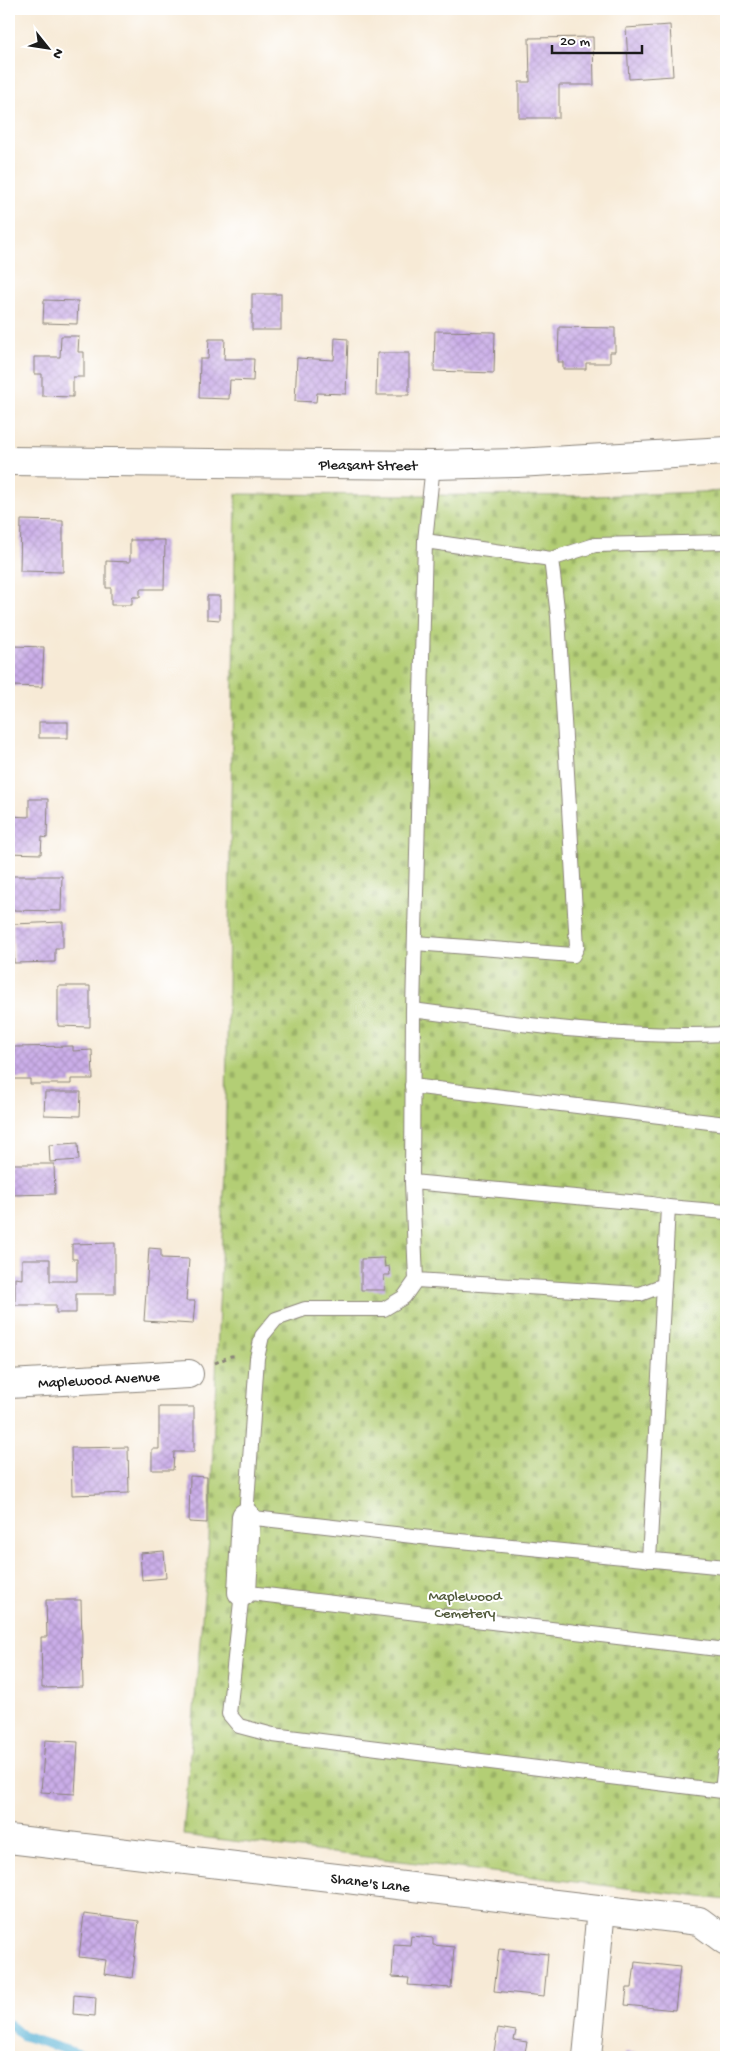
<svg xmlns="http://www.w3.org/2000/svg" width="735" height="2066" viewBox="0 0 735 2066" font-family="'Gochi Hand',sans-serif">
<defs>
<pattern id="cemetery-stones" width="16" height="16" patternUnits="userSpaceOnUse" patternTransform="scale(1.25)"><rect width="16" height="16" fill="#b3ce75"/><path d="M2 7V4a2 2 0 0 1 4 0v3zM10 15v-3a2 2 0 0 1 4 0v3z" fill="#99b065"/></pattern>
<pattern id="building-cross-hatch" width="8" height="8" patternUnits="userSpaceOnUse" patternTransform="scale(1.25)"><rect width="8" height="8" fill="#caade8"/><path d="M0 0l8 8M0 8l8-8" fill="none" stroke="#ad94c6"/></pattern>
</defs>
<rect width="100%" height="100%" fill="#fff"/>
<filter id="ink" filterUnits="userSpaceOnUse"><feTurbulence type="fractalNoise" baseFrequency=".02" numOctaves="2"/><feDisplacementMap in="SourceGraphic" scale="10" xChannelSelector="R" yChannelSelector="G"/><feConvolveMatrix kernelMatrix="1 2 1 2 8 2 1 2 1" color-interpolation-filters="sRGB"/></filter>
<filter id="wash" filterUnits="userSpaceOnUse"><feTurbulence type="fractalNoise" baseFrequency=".0096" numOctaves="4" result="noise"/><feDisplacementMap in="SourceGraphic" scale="20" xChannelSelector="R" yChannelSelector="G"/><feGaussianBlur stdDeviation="1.12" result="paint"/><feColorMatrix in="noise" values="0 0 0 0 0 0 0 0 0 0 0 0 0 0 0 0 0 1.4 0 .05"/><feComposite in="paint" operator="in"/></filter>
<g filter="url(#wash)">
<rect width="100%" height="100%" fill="#f7ead6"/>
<!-- cemetery -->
<path fill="url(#cemetery-stones)" stroke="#687548" d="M726,491V1900L183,1835L209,1539L225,1168L236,494L594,496Z"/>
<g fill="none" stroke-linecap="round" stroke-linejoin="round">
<!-- stream -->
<path stroke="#57b1d4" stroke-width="9" d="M9,2024L23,2036L89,2057"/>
</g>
<g id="blocks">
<!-- building -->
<g fill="url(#building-cross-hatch)">
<path d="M670,25L673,76L629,79L626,28Z"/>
<path d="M593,37L594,85H559V118H519V82H530L529,38Z"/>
<rect x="252" y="294" width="29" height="36"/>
<path d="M44,300L78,301L77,324L43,323Z"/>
<path d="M559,327L615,328V352H610V363H586V369H563V362H558Z"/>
<path d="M435,331L495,332L494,373L434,371Z"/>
<path d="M61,336H79L78,352H84V377H73V397L42,396V374H34V357H60Z"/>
<path d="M335,338L348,339L346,394L317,393L316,402L295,401L297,358L334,360Z"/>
<path d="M209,339H225L224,359H254L253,381L230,380L229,399L199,398L200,359H208Z"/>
<path d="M377,353H409V395H376Z"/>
<path d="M21,520L63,521V572L20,571Z"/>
<path d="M130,540H165L164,589H140V597H132V605H111V588H106V561L130,562Z"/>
<path d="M207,596H220V620L207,619Z"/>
<path d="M13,646L44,647L42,687L12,686Z"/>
<rect x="39" y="722" width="29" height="16"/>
<path d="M29,799H48L47,838L42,837L41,854L9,853V816L29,817Z"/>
<path d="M9,876H62L61,911L9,910Z"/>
<path d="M63,922V948H55V962L14,963L13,924Z"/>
<path d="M58,986H90V1027L58,1026Z"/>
<path d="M73,1046V1051L92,1050L93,1079H71V1084H30V1079H9V1058H14V1047Z"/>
<path d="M45,1092H81L80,1116L44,1115Z"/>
<path d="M78,1143L79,1160L50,1162L49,1145Z"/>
<path d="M9,1164H54L55,1194L9,1195Z"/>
<path d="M115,1243V1294H76V1313H56V1305H15V1278L22,1279V1259H50V1281H77V1259H72V1244Z"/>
<path d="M149,1248L161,1249V1258L189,1259L186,1301H195L193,1324L144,1321Z"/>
<path d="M384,1258L385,1267L389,1266L390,1275H384L385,1290H361V1259Z"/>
<path d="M159,1407H194V1452H174L173,1470H152V1449H159Z"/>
<path d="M128,1447L129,1493L72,1495L71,1448Z"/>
<path d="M190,1476L207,1477V1523L189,1522Z"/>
<path d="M164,1551L166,1578L142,1580L140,1553Z"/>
<path d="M46,1600H81L83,1687L42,1688L41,1637H47Z"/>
<path d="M45,1740L78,1742L75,1794L41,1792Z"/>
<path d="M84,1914L139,1921L132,1978L104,1974L106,1960L79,1957Z"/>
<path d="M411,1936L433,1938V1945L454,1947L451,1988L408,1985L409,1978L392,1977L394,1944L410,1945Z"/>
<path d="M499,1949L548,1954L544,1996L494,1991Z"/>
<path d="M635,1962L680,1967L675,2010L625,2005L627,1988H632Z"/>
<path d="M74,1995L96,1997L95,2016L73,2014Z"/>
<path d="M498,2028L516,2031L514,2040L527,2042L524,2057H493Z"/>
<path d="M625,2052L661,2055V2057H625Z"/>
</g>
</g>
</g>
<g filter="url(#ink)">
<use href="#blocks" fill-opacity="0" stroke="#8a8379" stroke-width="1"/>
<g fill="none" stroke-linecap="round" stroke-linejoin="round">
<defs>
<g id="service">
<path d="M425,541L433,465"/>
<path d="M415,943L573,955L577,947L558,616L551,559"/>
<path d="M413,1010L425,541L551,559L595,545L726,542"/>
<path d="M412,1086L726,1124"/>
<path d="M412,1182L413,1010C516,1024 622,1039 726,1034"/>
<path d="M668,1207L726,1212"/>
<path d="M416,1280L640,1294L664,1285L668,1207L652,1204L412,1182L416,1280L404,1297L384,1309H305L276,1319L262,1336L257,1358L246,1517L439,1539L726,1567"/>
<path d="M649,1560L664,1285"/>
<path d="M726,1650L242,1592L229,1714L239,1726L273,1735L722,1791L726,1755"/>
</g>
<g id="minor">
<path id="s1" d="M9,1384L189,1374"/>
<path d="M242,1592L246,1517"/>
<path id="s2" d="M9,1839L699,1921L726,1941"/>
<path d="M587,2057L601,1909"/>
</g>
<g id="tertiary">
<path id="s3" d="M9,461L433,465L517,463L726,451"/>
</g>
</defs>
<!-- service casing -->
<use href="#service" stroke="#8a8379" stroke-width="16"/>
<!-- minor casing -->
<use href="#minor" stroke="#8a8379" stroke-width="30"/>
<!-- tertiary casing -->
<use href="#tertiary" stroke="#8a8379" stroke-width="30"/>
<!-- path -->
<path stroke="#8a8379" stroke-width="3" stroke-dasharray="4 4" stroke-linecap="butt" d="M215,1363L231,1356H235"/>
<!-- service -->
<use href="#service" stroke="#fff" stroke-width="14"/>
<!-- minor -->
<use href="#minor" stroke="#fff" stroke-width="28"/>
<!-- tertiary -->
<use href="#tertiary" stroke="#fff" stroke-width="28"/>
</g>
</g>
<g text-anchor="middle" stroke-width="4" stroke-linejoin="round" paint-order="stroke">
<!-- street labels -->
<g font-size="15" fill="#1c1c1c" stroke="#fff">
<text dy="5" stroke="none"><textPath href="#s3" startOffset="359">Pleasant Street</textPath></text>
<text dy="5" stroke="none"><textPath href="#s1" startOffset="90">Maplewood Avenue</textPath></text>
<text dy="5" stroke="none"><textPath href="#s2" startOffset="364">Shane's Lane</textPath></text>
</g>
<!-- park labels -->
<g font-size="15" fill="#515a3b" stroke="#fff">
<text x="465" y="1600">Maplewood<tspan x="465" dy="17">Cemetery</tspan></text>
</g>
</g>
<!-- margin -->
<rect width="735" height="2066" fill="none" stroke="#fff" stroke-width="30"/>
<!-- north arrow -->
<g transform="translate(48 48) rotate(120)" stroke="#ffffff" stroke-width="4" paint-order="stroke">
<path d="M0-4L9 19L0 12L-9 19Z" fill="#1c1c1c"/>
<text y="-8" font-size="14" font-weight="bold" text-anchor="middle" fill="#1c1c1c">N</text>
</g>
<!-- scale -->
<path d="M552 45v8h90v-8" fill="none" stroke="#1c1c1c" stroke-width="2.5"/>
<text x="560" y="45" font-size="15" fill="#1c1c1c" stroke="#ffffff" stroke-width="4" paint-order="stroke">20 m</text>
</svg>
